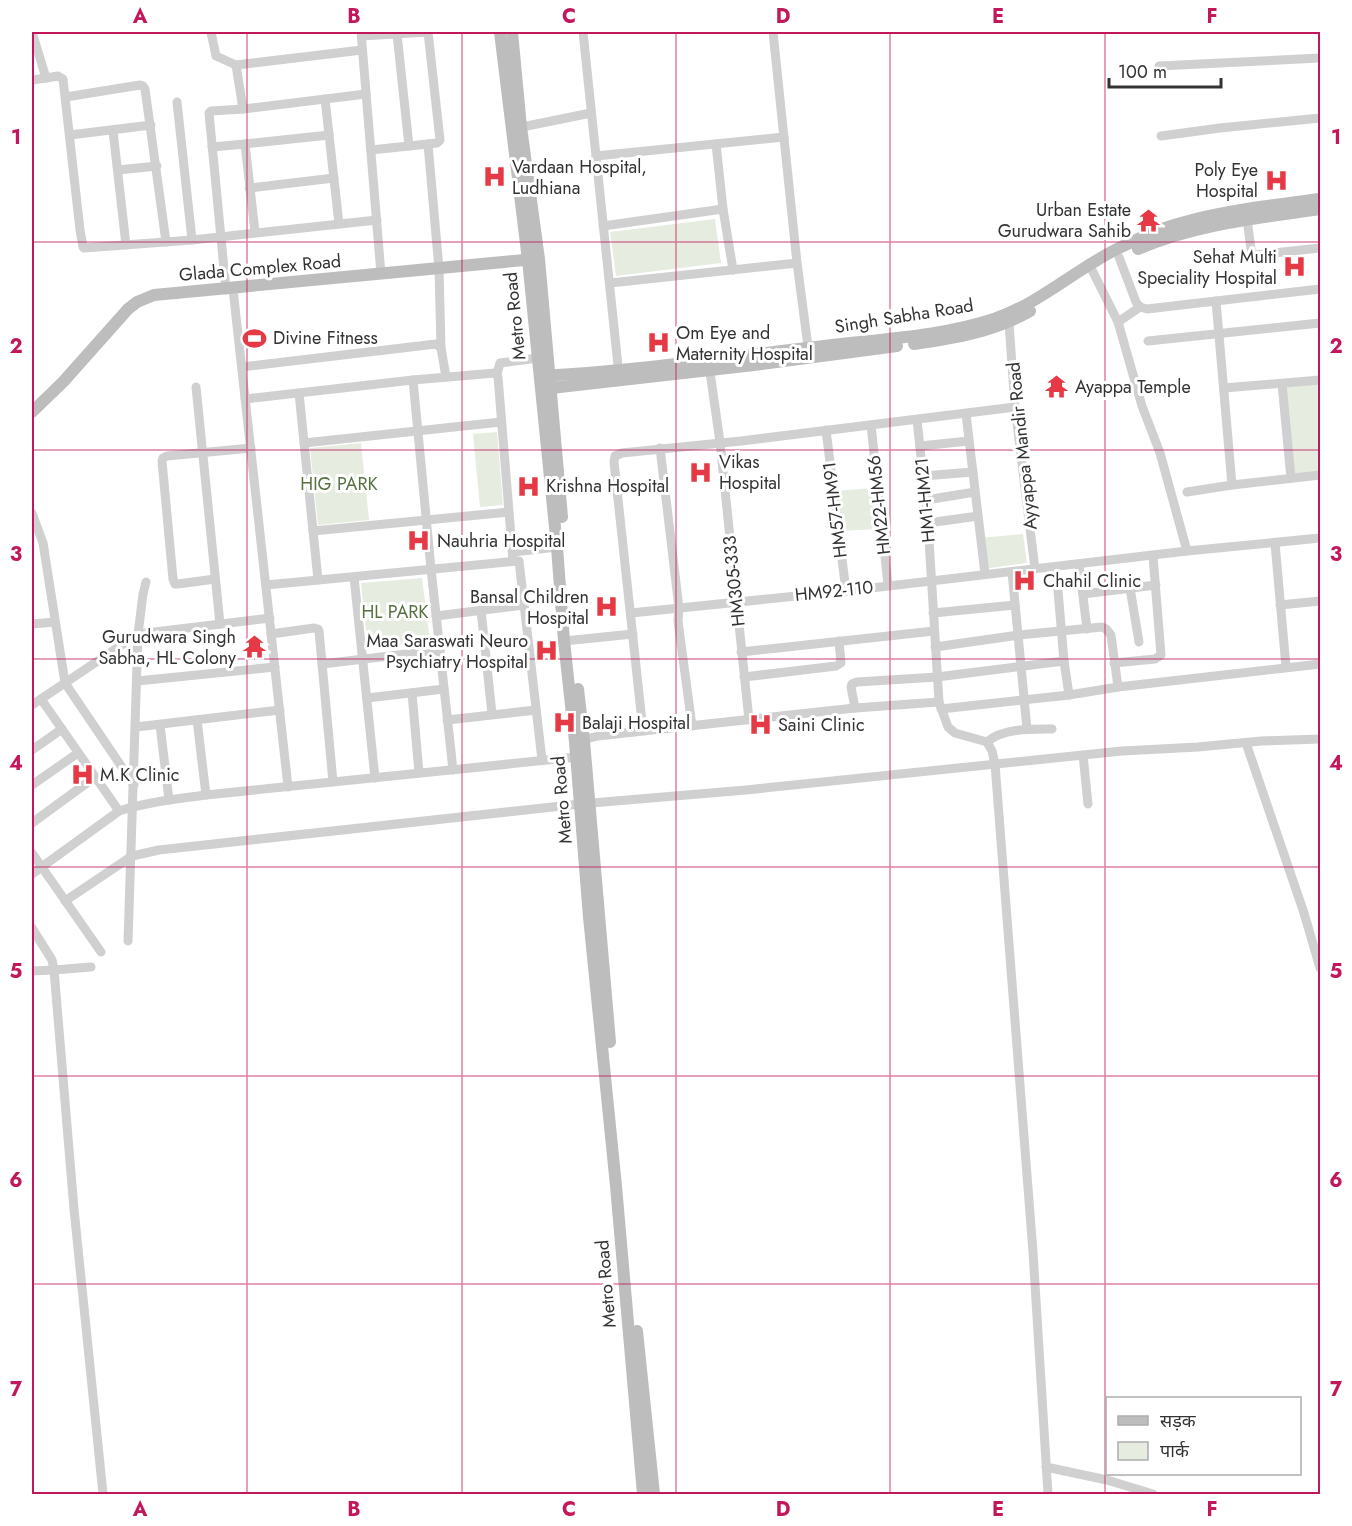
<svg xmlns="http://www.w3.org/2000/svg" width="1352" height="1526" viewBox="0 0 1352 1526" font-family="Jost,'Noto Sans Devanagari',sans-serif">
<rect width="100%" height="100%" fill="#fff"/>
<!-- green -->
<g fill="#e6ecdf">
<path d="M715,219L721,263L616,276L610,232Z"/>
<path d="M1320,383V473L1293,475L1285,386Z"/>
<path d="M497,432L503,505L480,507L473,434Z"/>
<path d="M361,443L369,520L318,525L310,448Z"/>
<path d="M872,488L876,529L840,531L836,491Z"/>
<path d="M1023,534L1027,563L983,569L980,538Z"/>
<path d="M422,578L430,641L368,649L361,583Z"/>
</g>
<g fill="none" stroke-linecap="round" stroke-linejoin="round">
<!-- street -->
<g stroke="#d0d0d0" stroke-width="9">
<path d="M211,32L216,56L236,65L362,50"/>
<path d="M361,32L381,274"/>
<path d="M583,32L619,375"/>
<path d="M773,32L797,263L809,354"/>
<path d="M362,36L428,32L440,140L437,143L409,146L397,34V32"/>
<path d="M236,65L243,109"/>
<path d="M1159,66L1320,58"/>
<path d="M46,78L58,76L63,79L80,230L83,247L84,248L192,240L377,220"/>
<path d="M32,80L46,78L32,32"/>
<path d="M66,97L140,85L143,86L145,89L166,242"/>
<path d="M325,99L339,224"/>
<path d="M177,102L192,240"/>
<path d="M517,128L591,113"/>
<path d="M113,131L126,245"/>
<path d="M70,135L151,125"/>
<path d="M1161,136L1220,128L1320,118"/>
<path d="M245,144L329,135"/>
<path d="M428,144L439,269L441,348"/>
<path d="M716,144L723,209L733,270"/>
<path d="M212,147L245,144L255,232"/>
<path d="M371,150L409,146"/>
<path d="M596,156L784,137"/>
<path d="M118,170L157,166"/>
<path d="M249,188L334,178"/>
<path d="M1247,219L1251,249L1252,252L1255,255L1320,248"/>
<path d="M603,226L723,209"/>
<path d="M1119,257L1136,302L1140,307"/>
<path d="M1092,270L1118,322"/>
<path d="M610,283L797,263"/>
<path d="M233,289L288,787"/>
<path d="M226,290L209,113L211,111L243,109L366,94"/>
<path d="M1216,301L1232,485"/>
<path d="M1009,323L1015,407L1035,569"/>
<path d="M1148,341L1320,323"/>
<path d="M709,365L720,442L749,720"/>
<path d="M242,367L436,344L441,348L446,377"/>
<path d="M497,374L500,363L538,358"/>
<path d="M413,380L431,569L453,770"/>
<path d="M1282,384L1291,478"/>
<path d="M196,387L220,624"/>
<path d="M1224,388L1320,380"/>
<path d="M299,393L318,580"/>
<path d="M245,399L413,380L495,373L498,377L513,561"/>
<path d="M966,414L985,574"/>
<path d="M917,420L928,523L939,702L948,727L955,733L987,742L992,751L995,764L1033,1252L1048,1494"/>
<path d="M871,425L888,585"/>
<path d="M826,430L846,591"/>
<path d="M304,443L501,422"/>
<path d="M920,446L969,441"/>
<path d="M660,448L679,608L678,621L692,726"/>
<path d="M923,476L973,472"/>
<path d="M1187,492L1232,485L1320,475"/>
<path d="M926,500L975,492"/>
<path d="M32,513L43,543L65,683L134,785"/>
<path d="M928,523L978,516"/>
<path d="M313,531L509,512"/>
<path d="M1275,543L1286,667"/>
<path d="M1187,551L1160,453L1142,406L1118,322L1140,307L1147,309L1320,289"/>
<path d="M513,552L557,547"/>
<path d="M1079,564L1087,629"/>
<path d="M1056,567L1064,661L1069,695"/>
<path d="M1012,572L1027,729"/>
<path d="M354,577L375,778"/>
<path d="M215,579L178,584H175L173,579L162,461L163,458L167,456L251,448"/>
<path d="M266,585L519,561L542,760"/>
<path d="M1130,588L1139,642"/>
<path d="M1083,594L1156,585"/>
<path d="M1280,605L1320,601"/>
<path d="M481,610L492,714"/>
<path d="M631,613L846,591L1187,551L1320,538"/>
<path d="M933,613L1015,605"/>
<path d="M436,616L524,605"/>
<path d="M32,624L55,622"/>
<path d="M271,634L314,628L318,629L319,631L333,782"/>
<path d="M564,641L633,634"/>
<path d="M935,647L1019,635L1102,627L1106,629L1111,635L1118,687"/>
<path d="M741,652L934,631"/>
<path d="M1114,663L1155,659L1161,655L1153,556"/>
<path d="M322,664L440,650"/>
<path d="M744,677L836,666L841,663L839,641"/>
<path d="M137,681L275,667"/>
<path d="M412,693L419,773"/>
<path d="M367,698L444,689"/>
<path d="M41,699L119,811"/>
<path d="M32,705L138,634L270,618"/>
<path d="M855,708L851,687L852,684L857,682L937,677L1064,661"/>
<path d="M941,709L1069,695L1118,687L1320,664"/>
<path d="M197,720L206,795"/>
<path d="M447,720L536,710"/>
<path d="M160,725L169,800"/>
<path d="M136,727L280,710"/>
<path d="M643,731L614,462L615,456L622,453L741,441L1015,407"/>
<path d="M578,741L598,736L643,731L855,708L939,702"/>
<path d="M987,742C1003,728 1032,729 1052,729"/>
<path d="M1246,743L1304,913L1320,968"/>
<path d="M32,750L62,729"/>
<path d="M1083,755L1088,804"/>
<path d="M32,785L78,753"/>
<path d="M32,823L95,777"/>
<path d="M32,853L101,952"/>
<path d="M32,874L119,811C147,802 177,799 206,795L577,757"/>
<path d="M65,901L132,856L159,850L580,804L746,790L1035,760L1122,751L1198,747L1261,741L1320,739"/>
<path d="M32,928L52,960L54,970L91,967"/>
<path d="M128,941L138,634L143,594L146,582"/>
<path d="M32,971L54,970L74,1209L103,1494"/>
<path d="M1046,1467L1107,1480L1153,1494"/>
</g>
<!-- secondary -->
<g stroke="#bdbdbd" stroke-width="12">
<path d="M500,32L528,260L557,547L564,641L575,742L589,917L616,1186L643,1494"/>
<path d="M512,32L521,127L539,259L562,517"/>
<path d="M1138,249C1196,224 1259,218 1320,209"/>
<path d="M914,344C955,338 993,332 1030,311"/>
<path d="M541,376C635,371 730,357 824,346C880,339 939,337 994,319C1038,304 1074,271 1115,250C1131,242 1148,234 1165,228C1215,211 1269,206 1320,199"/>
<path d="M542,389L754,365L897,346"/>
<path d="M32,412L63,382L128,309L137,302L154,295L535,259"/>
<path d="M578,689L584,741L610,1042"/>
<path d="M637,1331L654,1494"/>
</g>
</g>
<!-- grid -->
<path fill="none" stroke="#c2185b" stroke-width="1.5" stroke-opacity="0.55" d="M247,32V1494M462,32V1494M676,32V1494M890,32V1494M1105,32V1494M32,242H1320M32,450H1320M32,659H1320M32,867H1320M32,1076H1320M32,1284H1320"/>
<!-- icons -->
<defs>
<symbol id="hospital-bare" viewBox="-9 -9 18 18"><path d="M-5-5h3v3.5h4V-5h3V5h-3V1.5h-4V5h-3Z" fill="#e63946" stroke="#fff" stroke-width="2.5" paint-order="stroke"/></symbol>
<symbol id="temple-bare" viewBox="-9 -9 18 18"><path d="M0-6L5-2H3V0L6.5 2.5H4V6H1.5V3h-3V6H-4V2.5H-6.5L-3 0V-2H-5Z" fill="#e63946" stroke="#fff" stroke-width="2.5" paint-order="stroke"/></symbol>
<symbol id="stadium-bare" viewBox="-9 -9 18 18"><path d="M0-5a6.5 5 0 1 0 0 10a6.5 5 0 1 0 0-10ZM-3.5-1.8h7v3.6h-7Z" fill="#e63946" stroke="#fff" stroke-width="2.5" paint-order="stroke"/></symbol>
</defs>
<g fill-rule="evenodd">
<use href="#hospital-bare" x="478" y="160" width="33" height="33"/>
<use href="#hospital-bare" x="1260" y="164" width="33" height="33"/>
<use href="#temple-bare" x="1132" y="204" width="33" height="33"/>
<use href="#hospital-bare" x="1278" y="250" width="33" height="33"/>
<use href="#stadium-bare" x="238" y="322" width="33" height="33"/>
<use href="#hospital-bare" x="642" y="326" width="33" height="33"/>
<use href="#temple-bare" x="1040" y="370" width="33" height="33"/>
<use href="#hospital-bare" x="684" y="456" width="33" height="33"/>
<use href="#hospital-bare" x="512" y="470" width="33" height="33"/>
<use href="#hospital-bare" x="402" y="524" width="33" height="33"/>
<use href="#hospital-bare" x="1008" y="564" width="33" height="33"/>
<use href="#hospital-bare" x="590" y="590" width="33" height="33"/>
<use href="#temple-bare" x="238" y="630" width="33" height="33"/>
<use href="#hospital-bare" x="530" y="634" width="33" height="33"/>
<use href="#hospital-bare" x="548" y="706" width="33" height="33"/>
<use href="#hospital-bare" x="744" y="708" width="33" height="33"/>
<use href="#hospital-bare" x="66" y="758" width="33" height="33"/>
</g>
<g text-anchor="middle" stroke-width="6" stroke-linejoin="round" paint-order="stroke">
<!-- poi labels -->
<g font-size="18" fill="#333" stroke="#fff" text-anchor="start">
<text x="512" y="173">Vardaan Hospital,<tspan x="512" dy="21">Ludhiana</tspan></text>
<text x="1258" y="176" text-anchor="end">Poly Eye<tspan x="1258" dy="21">Hospital</tspan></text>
<text x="1131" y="216" text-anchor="end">Urban Estate<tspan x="1131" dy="21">Gurudwara Sahib</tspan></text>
<text x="1277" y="263" text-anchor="end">Sehat Multi<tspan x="1277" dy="21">Speciality Hospital</tspan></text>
<text x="676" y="339">Om Eye and<tspan x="676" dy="21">Maternity Hospital</tspan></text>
<text x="273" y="344">Divine Fitness</text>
<text x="1075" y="393">Ayappa Temple</text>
<text x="719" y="468">Vikas<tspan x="719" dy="21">Hospital</tspan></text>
<text x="546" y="492">Krishna Hospital</text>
<text x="437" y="547">Nauhria Hospital</text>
<text x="1043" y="587">Chahil Clinic</text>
<text x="589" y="603" text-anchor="end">Bansal Children<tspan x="589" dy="21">Hospital</tspan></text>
<text x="236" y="643" text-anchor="end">Gurudwara Singh<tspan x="236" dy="21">Sabha, HL Colony</tspan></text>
<text x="528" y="647" text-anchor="end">Maa Saraswati Neuro<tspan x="528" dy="21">Psychiatry Hospital</tspan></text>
<text x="582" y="729">Balaji Hospital</text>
<text x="778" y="731">Saini Clinic</text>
<text x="100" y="781">M.K Clinic</text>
</g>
<!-- street labels -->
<g font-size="18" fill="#333" stroke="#fff">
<text transform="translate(260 268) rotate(-5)" y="6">Glada Complex Road</text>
<text transform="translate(515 316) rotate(-96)" y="6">Metro Road</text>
<text transform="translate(904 316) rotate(-9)" y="6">Singh Sabha Road</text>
<text transform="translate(1022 446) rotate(-96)" y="6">Ayyappa Mandir Road</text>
<text transform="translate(925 500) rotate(-95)" y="6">HM1-HM21</text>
<text transform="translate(879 505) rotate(-96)" y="6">HM22-HM56</text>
<text transform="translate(835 510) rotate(-97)" y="6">HM57-HM91</text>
<text transform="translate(734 581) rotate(-96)" y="6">HM305-333</text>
<text transform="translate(834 591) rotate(-6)" y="6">HM92-110</text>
<text transform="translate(562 800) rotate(-95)" y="6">Metro Road</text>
<text transform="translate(606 1284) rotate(-95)" y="6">Metro Road</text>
</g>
<!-- park labels -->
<g font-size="18" fill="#56703f" stroke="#fff">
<text x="339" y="490">HIG PARK</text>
<text x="395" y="618">HL PARK</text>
</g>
</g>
<!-- border -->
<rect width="1352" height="1526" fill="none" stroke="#ffffff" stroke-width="66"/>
<!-- legend -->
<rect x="1106" y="1397" width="195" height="78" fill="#ffffff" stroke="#adadad" stroke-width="1.5"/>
<rect x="1118" y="1416" width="30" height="9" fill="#bdbdbd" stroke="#adadad" stroke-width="1.5"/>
<text x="1160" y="1427" font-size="18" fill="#333333">सड़क</text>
<rect x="1118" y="1442" width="30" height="18" fill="#e6ecdf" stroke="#adadad" stroke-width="1.5"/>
<text x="1160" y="1457" font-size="18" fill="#333333">पार्क</text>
<!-- scale -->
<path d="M1109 78v9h112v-9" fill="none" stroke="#333333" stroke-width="3"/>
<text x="1118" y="78" font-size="18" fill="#333333" stroke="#ffffff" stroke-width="4.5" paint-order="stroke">100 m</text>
<rect x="33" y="33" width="1286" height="1460" fill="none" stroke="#c2185b" stroke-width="2"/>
<g font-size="20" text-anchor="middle" font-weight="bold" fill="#c2185b">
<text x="140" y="23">A</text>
<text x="354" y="23">B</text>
<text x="569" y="23">C</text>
<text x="783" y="23">D</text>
<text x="998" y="23">E</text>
<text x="1212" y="23">F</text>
<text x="16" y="144">1</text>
<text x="1336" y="144">1</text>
<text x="16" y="353">2</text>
<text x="1336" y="353">2</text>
<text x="16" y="561">3</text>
<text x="1336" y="561">3</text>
<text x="16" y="770">4</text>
<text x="1336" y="770">4</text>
<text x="16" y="978">5</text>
<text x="1336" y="978">5</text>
<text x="16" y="1187">6</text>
<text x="1336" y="1187">6</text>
<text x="16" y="1396">7</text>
<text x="1336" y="1396">7</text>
<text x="140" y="1516">A</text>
<text x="354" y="1516">B</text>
<text x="569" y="1516">C</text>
<text x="783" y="1516">D</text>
<text x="998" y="1516">E</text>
<text x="1212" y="1516">F</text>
</g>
</svg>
